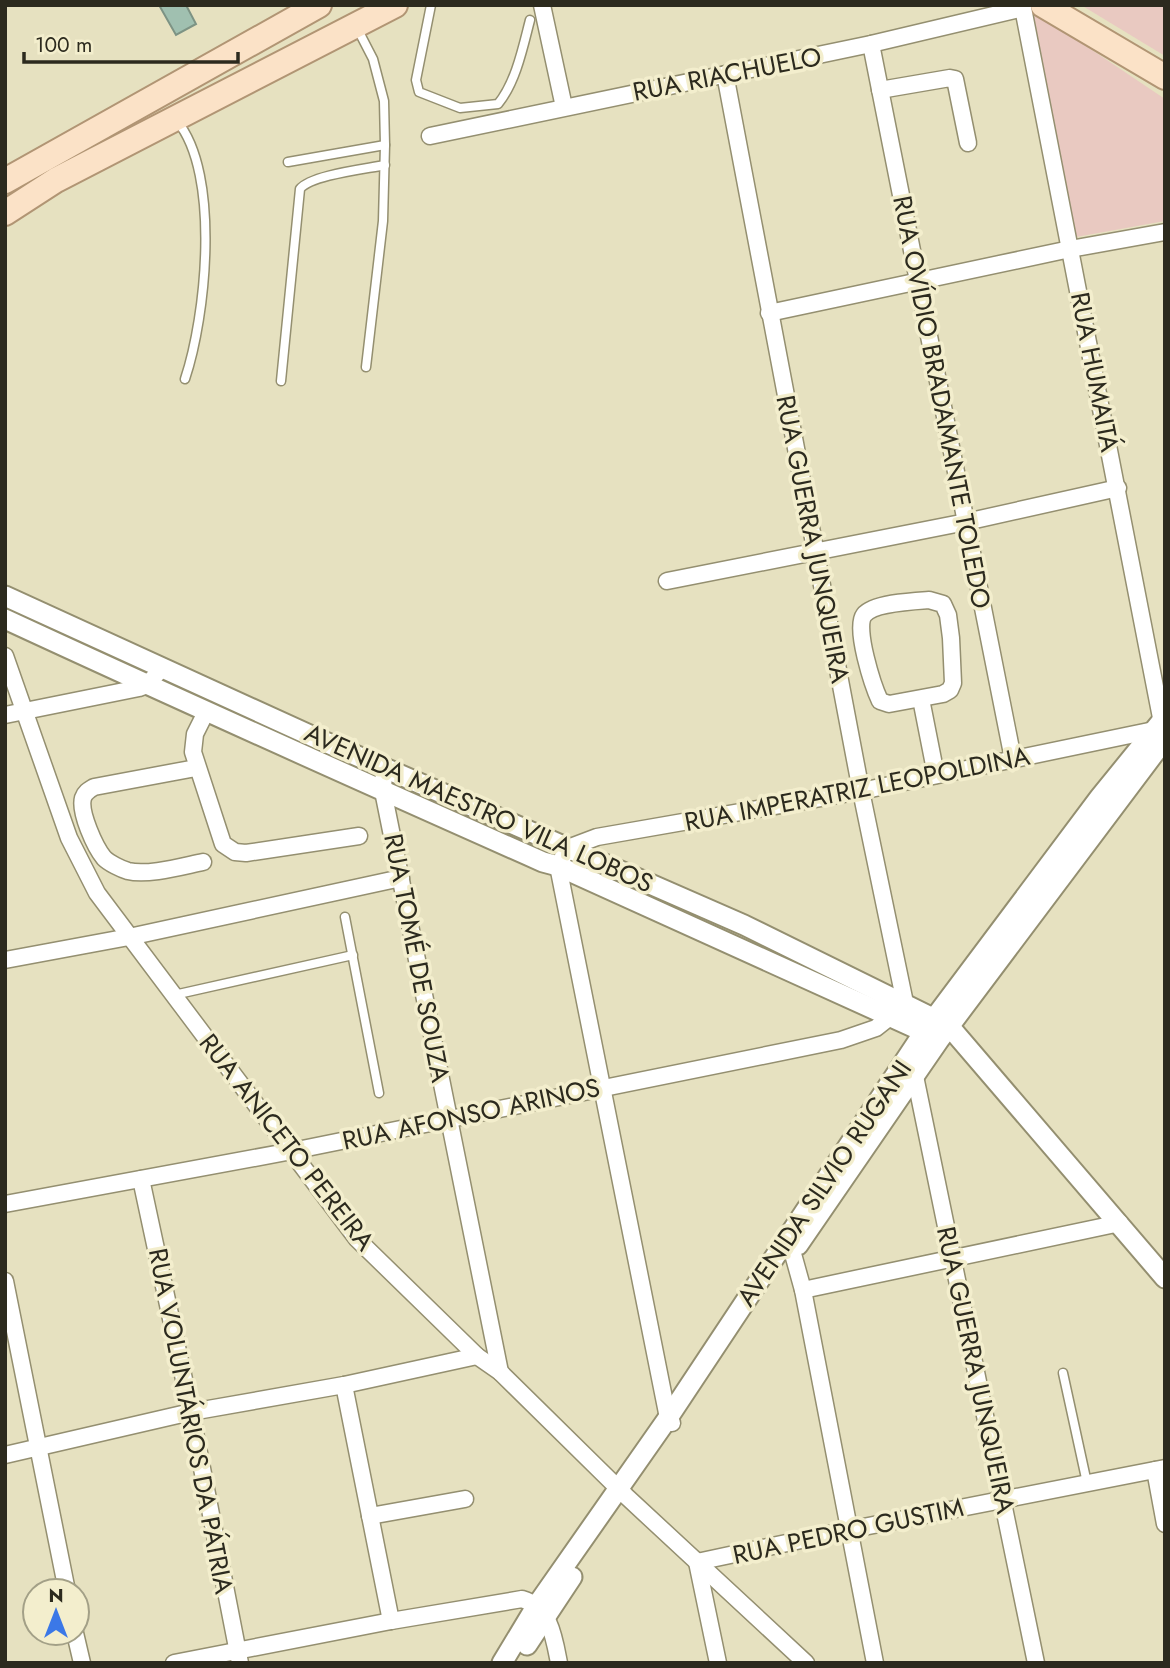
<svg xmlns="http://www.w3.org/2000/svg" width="1170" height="1668" viewBox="0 0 1170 1668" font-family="Jost,sans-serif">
<rect width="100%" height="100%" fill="#e6e1c0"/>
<!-- green -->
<g fill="#e9c9c1">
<path d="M1081,5H1165V56Z"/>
<path d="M1031,9L1165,99V221L1076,237Z"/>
</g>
<!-- water -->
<path fill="#a0c0b0" stroke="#7d9384" stroke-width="2" d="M159,5H186L196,24L176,35Z"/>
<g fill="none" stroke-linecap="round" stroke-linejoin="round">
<defs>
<g id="service">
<path d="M431,5L416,80L419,92L460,108L498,104C516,82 523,47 530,20"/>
<path d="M357,28L373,59L384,101L385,145L383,221L366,367"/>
<path d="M177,121C221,174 206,317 185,379"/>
<path d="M288,162L385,145"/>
<path d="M281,381L300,189C311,175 366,169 385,165"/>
<path d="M345,917L379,1093"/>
<path d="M174,995L353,955"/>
<path d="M1063,1373L1087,1483"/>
</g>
<g id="minor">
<path d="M542,5L564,107"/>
<path d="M1023,8L1163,728"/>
<path d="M871,44L1013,759"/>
<path d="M725,74L861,791L905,1003"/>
<path d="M880,90L950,78L955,79L968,143"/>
<path d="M430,136L871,44L1023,8"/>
<path d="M769,313L1070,249L1165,232"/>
<path d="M667,581L966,522L1118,488"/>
<path d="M929,600L943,604L948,615L951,638L953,683L950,690L943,694L889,704L880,701C873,686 854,628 864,615C873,603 914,601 929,600Z"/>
<path d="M5,656L69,838L97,893L357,1239L477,1356L500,1372L626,1496L806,1663"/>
<path d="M921,699L936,775"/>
<path d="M206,712L195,734L193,752L223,844L235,852L246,853L359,836"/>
<path d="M5,715L139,688L147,685L162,668"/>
<path d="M196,768L94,787C89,790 85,792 83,798C79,812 95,847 104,858C109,863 121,869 128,871C148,876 183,866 203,862"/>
<path d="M384,768L383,791L500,1372"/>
<path d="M5,960L129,937L401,878"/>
<path d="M915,1076L1036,1663"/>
<path d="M141,1179L191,1412L240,1663"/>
<path d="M5,1204L292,1151L841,1040L876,1028L890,1017"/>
<path d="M788,1236L803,1290L875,1663"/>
<path d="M5,1281L67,1591"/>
<path d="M803,1290L1120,1223"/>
<path d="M344,1385L391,1621"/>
<path d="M672,1423L668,1418L558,866L568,848L597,837L861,791L1154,730L1157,733"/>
<path d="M5,1455L191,1412L344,1385L477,1356"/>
<path d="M1155,1470L1165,1524"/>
<path d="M370,1516L465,1499"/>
<path d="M75,1633L82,1663"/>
<path d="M174,1663L391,1621L522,1599C550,1607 554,1637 559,1663"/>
<path d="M718,1663L697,1562L848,1530L1165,1468"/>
</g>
<g id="tertiary">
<path d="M5,596L316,738L744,925L949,1026L1165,1278"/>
<path d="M5,619C184,702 363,782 543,862L558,866L933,1036"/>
<path d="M798,1245L939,1040L1165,739"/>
<path d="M527,1645L572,1577"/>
<path d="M502,1663L537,1605L668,1418L924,1032L1100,797L1165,717"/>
</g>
<g id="primary">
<path d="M1043,5L1165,77"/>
<path d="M5,181L319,5"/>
<path d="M5,213L56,180L395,5"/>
</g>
</defs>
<!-- service casing -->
<use href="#service" stroke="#948f70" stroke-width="11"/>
<!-- minor casing -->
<use href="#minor" stroke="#948f70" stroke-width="19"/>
<!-- tertiary casing -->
<use href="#tertiary" stroke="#948f70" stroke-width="23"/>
<!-- primary casing -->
<use href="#primary" stroke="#b19574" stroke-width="28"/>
<!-- service -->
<use href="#service" stroke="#fff" stroke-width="8"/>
<!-- minor -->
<use href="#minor" stroke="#fff" stroke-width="16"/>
<!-- tertiary -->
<use href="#tertiary" stroke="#fff" stroke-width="19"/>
<!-- primary -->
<use href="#primary" stroke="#fbe2c7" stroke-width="24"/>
</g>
<g text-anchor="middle" stroke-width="7" stroke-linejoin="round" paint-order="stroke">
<!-- street labels -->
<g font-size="26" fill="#2c2a1e" stroke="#f3eecd">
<text transform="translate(727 74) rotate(-11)" y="9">RUA RIACHUELO</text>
<text transform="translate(1095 372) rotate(79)" y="9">RUA HUMAITÁ</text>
<text transform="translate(942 402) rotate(79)" y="9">RUA OVÍDIO BRADAMANTE TOLEDO</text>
<text transform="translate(813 539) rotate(79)" y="9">RUA GUERRA JUNQUEIRA</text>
<text transform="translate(857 789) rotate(-11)" y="9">RUA IMPERATRIZ LEOPOLDINA</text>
<text transform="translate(479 808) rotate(24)" y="9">AVENIDA MAESTRO VILA LOBOS</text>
<text transform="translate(417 958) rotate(79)" y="9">RUA TOMÉ DE SOUZA</text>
<text transform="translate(471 1114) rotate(-12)" y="9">RUA AFONSO ARINOS</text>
<text transform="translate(287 1142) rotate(52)" y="9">RUA ANICETO PEREIRA</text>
<text transform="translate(824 1183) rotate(-56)" y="9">AVENIDA SILVIO RUGANI</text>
<text transform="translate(976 1370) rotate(78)" y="9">RUA GUERRA JUNQUEIRA</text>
<text transform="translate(191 1421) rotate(79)" y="9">RUA VOLUNTÁRIOS DA PÁTRIA</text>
<text transform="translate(848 1531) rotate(-12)" y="9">RUA PEDRO GUSTIM</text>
</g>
</g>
<!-- border -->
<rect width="1170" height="1668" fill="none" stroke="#2c2a1e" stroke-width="14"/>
<!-- north arrow -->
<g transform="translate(56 1612)"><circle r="33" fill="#f3eecd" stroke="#a3a087" stroke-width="2"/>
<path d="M0-5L12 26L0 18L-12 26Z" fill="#3b78e7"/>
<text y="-10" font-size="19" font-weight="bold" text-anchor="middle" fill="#2c2a1e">N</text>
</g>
<!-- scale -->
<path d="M24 52v10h214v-10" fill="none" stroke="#2c2a1e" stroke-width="3.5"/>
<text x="35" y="52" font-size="21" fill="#2c2a1e" stroke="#f3eecd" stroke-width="5" paint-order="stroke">100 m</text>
</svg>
